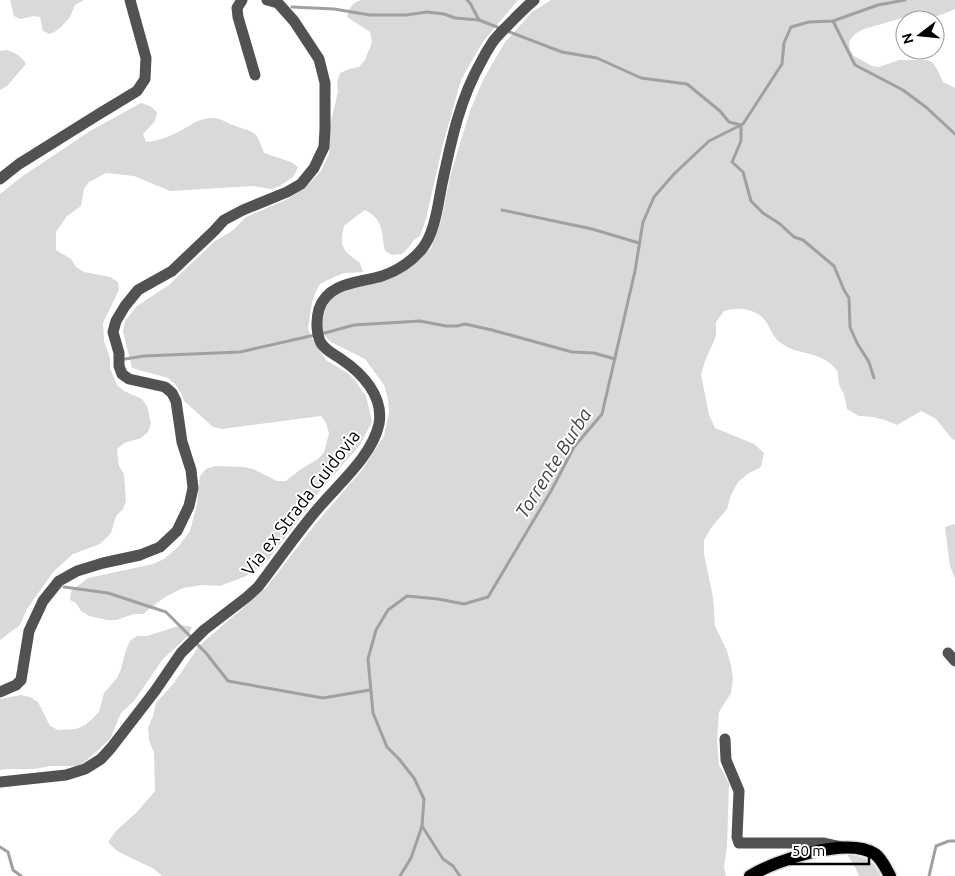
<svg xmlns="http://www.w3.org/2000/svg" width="955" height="876" viewBox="0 0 955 876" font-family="Ubuntu,sans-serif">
<rect width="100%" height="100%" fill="#fff"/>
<!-- green -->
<g fill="#d9d9d9">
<path d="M10,0H84L75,5L70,17L61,27L56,31L50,34L43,31L40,17L34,16L20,19L14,16Z"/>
<path d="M362,0H518L482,43L461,80L443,144L426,219L420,236L414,240L408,248L402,254L392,255L385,251C381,232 384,220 365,210L358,215L344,226L342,235V244L346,252L360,263L363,272L344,273L336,276L320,284L315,293L312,303L308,328L311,337L326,360L349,374L355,381L366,396L372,422L360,445L323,487L268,560L261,566L246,576L220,586L202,585L183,588L165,597L143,614H134L116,620H107L89,616L81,611L76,603L70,600L71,591L88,578L153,564L164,559L178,547L190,531L197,504L200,476L206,469L215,466L244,467L253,469L277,481H286L301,469L318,459L324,452L329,433L326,423L321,416L222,429L213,427L184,401L181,393L175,384L168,378L132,368L123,331L125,321L137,306L169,285L215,241L232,231L246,217L288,199L308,185L321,171L329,154L330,125L338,92L337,82L340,73L349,69L359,67L365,60L372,42L370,32L347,17C349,8 352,2 362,0Z"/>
<path d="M551,0H955V9L938,16L902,18L864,29L858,32L853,36L849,42L850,50L854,56L872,66L879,67L899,60H927L933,63L937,69L943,82L955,88V440L952,439L936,419L921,411L897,425L885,420L873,417L859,416L847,409C846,404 845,399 844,394C842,391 840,387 839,384C838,378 839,373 836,369C820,350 798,356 781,343C768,334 771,319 754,312C743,308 735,308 724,311L716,322V336L705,361L701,374L709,415L715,428L754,444L764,453L761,467L749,473L738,482L731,495L727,509L711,528L704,540V554L713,597L715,626L727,651L731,665L733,679L731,693L719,712L717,741L719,765L729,783L727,847L724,867L726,876H162L154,869L117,851L108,842L116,831L137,812L155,791L154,753L149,740L148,728L153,716L156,703L173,684L200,645L266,588L313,527L362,470L384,436L389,412L388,399L384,385L365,359L331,342L326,337L322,331L321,322L324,310L331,299L338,293L346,289L389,279L406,270L431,248L441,221L451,173L470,111L483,80L505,42L532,12Z"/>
<path d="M6,50C15,52 21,56 26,64L7,86L0,90V51Z"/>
<path d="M141,103L150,106L157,112L155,121L143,134L146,142C158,141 171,136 182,130C194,123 199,118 214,118C221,118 228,124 235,126C258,134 255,130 264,153L291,162L298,167L294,176L280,186L271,189L253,186L170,191L134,176L106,173L89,182L84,189L81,206L67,216L56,232V250L71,259L76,267L84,272L110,277L118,282L119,290L103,323L104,341L110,358V368L117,385L124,391L142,399L147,406L151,423L148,432L141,438L124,443L117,449L119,466L124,474L126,501L123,509L116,516L111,533L100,544L73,554L53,572L27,609L20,625L0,640V194L20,178L90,131Z"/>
<path d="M955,524V579L950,566L945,527Z"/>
<path d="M182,625L192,627L188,636L163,659L134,701L121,713L110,739L86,761L78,766H51L34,769H6L0,770V699L21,695L30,697L38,702L50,726L58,730L76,729L85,725L92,719L99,712L104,693L117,678L121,669L126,650L130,641L137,636H147Z"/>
<path d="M847,854C866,858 872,858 881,876H859L856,869Z"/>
</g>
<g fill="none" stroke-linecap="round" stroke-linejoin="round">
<!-- stream -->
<g stroke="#a0a0a0" stroke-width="3">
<path d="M467,0L470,3L479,20L502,29"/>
<path d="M292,7L334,9L370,15H406L427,12L444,14L455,18L479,20"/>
<path d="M833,21L855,65L903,90L927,108L955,134"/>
<path d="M507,31L562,52L597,58L641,78L687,84L720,111L729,122L741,125V141L732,162L743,172L751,201L763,213L780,224L794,237L803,240L834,266L844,290L849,298L850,327L857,343L869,362L874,378"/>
<path d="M502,210L592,229L639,243"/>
<path d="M321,334L354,325L420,321L446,326H457L465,324L492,330L572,352L594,353L615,359"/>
<path d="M125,359L144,356L240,352L315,335"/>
<path d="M64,587L108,593L166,612L192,638"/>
<path d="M196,643L206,653L228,681L323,698L370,690"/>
<path d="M422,826L443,859L453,866L460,876"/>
<path d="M0,847L8,852L13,870L21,876"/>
<path d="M400,876L411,858L422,826L424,799L414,778L399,759L387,747L373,713L368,659L376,630L388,610L407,596L438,599L464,604L488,597L551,491L574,447L602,414L635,271L643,222L654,197L674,174L709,141L743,124L782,64L784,43L791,27L809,22L833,21L878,5L905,0"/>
<path d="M929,876L936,846L949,841H955"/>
</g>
<defs>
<path id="major" d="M750,876C776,860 847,836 875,854C882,859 886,869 890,876"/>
</defs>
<!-- major casing -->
<use href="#major" stroke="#dbdbdb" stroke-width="15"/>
<!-- minor -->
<g stroke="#525252" stroke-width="11">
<path d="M242,0L237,8L238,17L255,75"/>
<path d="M0,179L19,164L99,114L137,91L145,79L146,58L130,0"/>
<path d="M948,653L955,661"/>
<path d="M0,692L16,685L21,680L29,631L43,601L59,581L77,571L103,563L140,555L160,547L177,531L189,506L193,488L191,470L182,442L176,401L172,393L165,387L129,379L122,374L119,366V353L113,332L116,321L125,306L138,290L172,271L214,231L224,220L243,210L287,192L301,184L314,168L324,147L325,129V83L319,59L294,21L278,3L267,0"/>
<path d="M725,739L726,760L739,791L737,837L739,843H824L842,847"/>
<path d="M0,782L66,775L85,769L101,759L111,748L155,691L181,653L204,630L247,597L258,587C277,562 295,536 315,512C336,486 372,457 379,424C384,396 362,373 341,359C334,354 326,351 321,343C316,334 316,319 319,309C328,282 359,283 382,276C397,271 412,261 422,249C435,233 438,204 442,184C451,142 459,101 481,62C484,56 488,49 492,43C499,33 508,26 515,18C522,11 527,6 534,0"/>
</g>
<!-- major -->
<use href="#major" stroke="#000" stroke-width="12"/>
</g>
<g text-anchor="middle" stroke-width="4" stroke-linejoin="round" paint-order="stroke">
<!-- street labels -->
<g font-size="18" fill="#000" stroke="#fff">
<text transform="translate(301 503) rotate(-52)" y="6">Via ex Strada Guidovia</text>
</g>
<!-- water labels -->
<g font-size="19" font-style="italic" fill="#414141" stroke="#fff">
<text transform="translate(553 463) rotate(-58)" y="7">Torrente Burba</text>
</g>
</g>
<!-- north arrow -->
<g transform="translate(920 35) rotate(254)"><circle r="24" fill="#ffffff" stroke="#999999"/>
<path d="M0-4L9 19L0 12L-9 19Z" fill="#000000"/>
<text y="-8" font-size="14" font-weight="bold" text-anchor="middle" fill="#000000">N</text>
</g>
<!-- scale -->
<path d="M785 856v8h84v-8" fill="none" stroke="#000000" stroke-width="2.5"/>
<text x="792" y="856" font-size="15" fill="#000000" stroke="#ffffff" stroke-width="4" paint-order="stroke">50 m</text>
</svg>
